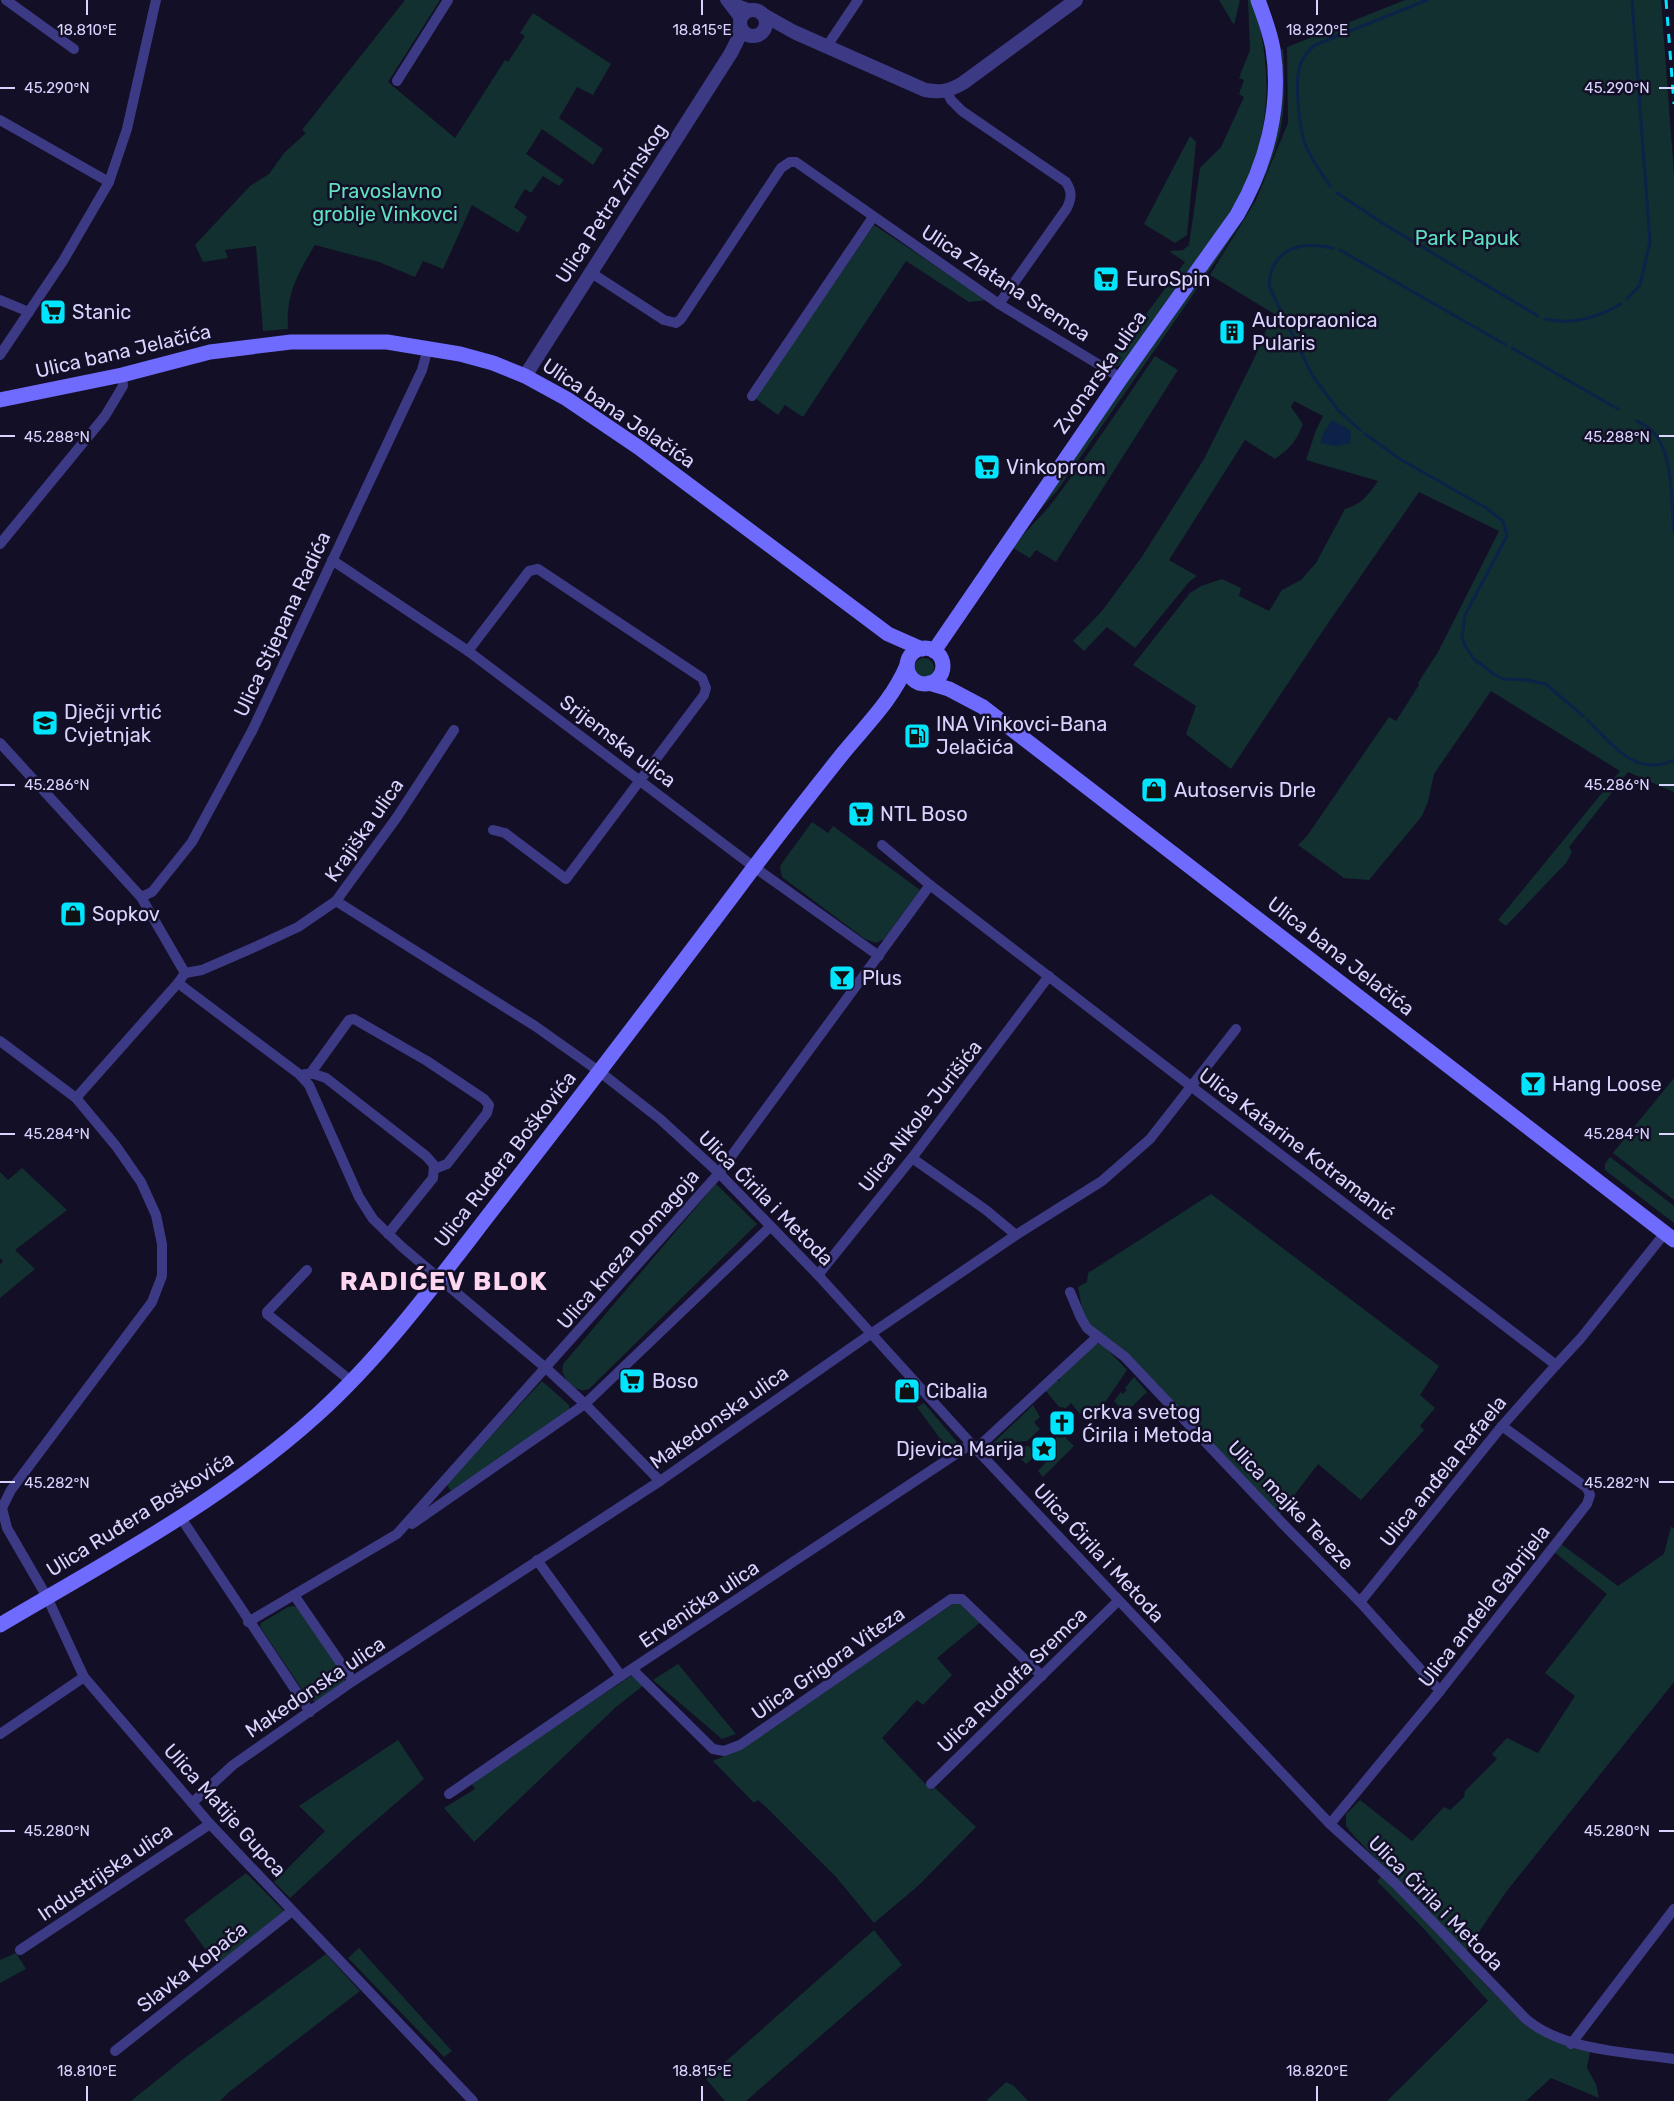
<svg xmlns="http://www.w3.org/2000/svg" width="1674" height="2101" viewBox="0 0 1674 2101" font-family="Rubik,sans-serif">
<rect width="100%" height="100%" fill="#130f26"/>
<!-- green -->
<g fill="#12302f">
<path d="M405,0H440L388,82L455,138L505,60L508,62L525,36L520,33L533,13L611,64L593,95L577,87L559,118L603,149L593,165L542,129L526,154L564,180L559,186L543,176L531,193L525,189L514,207L527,217L518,233L472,205L443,269L423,261L415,277L379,262L315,245C297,275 286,294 288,329L263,331L256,246L225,250L228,258L203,262L195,245L250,186L269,174L284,153L306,133L302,130Z"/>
<path d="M1219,0H1240L1234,25Z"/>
<path d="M1248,0H1252C1276,72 1271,146 1230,212C1219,228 1207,245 1196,261C1172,295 1149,329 1125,363L1113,368L1105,364L1109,357L1117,353L1185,262L1169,251L1183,250L1189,245L1200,168L1221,147L1244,97L1239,94L1244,80L1239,78L1250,50Z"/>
<path d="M1405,0H1661L1674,174V792L1628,772L1569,847L1572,852L1566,863L1506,926L1498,920L1620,771L1491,691L1434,774L1428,802L1422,816L1369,880L1344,878L1298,845L1307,836L1389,717L1396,721L1419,685L1418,683L1438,652L1499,531L1419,492L1324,629L1231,769L1186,734L1196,706L1133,665L1190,593L1201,586L1222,579L1241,588L1239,596L1269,611L1282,590L1301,580L1316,563L1345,509C1362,504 1368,495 1378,481L1306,460L1316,430L1323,416L1294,401L1291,407L1303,424C1296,442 1290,448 1275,459L1245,440L1169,560L1197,576L1189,582L1135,648L1107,627L1084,651L1073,641L1102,611L1141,558L1204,459L1254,359L1273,313L1210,275L1256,200L1288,123L1287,47Z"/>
<path d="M1283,49C1285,79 1286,110 1278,140C1262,199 1224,249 1190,299C1146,363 1101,427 1057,491L1028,523L1248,203L1279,50Z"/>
<path d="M1190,136L1196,142L1187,235L1175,243L1144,224Z"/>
<path d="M874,225L987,300L969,302L906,261L803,417L785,405L778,415L755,398Z"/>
<path d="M1155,356L1178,370L1056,562L1036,550L1030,558L1013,548C1025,530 1042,517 1055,499C1090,453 1122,404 1155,356Z"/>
<circle cx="924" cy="668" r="10"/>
<path d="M812,822L828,833L833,826L920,890L884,939L876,943L865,939L782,877L780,866Z"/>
<path d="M1674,1078V1200L1613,1153Z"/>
<path d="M1610,1157L1674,1206V1223L1605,1170V1164Z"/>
<path d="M22,1168L67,1210L15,1250L35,1269L0,1298V1265L3,1261L0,1258V1172L8,1180Z"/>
<path d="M716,1184L757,1224L589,1389C576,1395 557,1376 564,1363Z"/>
<path d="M1211,1194L1439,1366L1420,1395L1435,1408L1420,1426L1424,1430L1361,1500L1318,1464L1280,1514L1089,1323L1083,1313L1078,1287L1087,1282L1088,1273Z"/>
<path d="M1095,1343L1102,1344L1127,1370L1099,1411L1094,1415L1084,1412L1081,1415L1071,1403L1066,1408L1059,1407L1045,1390L1055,1381H1060L1059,1376Z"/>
<path d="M1134,1377L1147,1392L1125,1413L1114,1401L1121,1392L1123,1394L1127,1390L1125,1388Z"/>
<path d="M542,1381L569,1405V1411L453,1491L450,1490L447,1484Z"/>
<path d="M924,1403L957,1442L945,1453L940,1447L944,1444L917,1407Z"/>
<path d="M1033,1405L1040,1417L1034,1422L1040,1429L1027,1441L993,1443Z"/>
<path d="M1057,1437L1061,1438L1065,1437L1074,1446L1043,1477L1038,1471L1049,1459L1040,1450Z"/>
<path d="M1029,1446L1035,1456L1026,1464L1010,1448Z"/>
<path d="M1671,1527L1674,1528V1682L1506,1892L1466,1951L1355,1837L1346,1826V1814L1360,1800L1412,1841L1444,1807L1450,1810L1464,1797L1465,1791L1497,1759L1492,1754L1507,1738L1538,1753L1575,1696L1545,1673L1607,1594L1554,1552L1561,1544L1618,1586L1664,1554Z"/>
<path d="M959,1602L982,1621L937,1658L952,1675L923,1705L917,1700L882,1738L931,1790L934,1787L976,1827L919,1885L874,1923L836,1877L766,1807L758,1800L754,1803L713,1761L744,1747L953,1604Z"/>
<path d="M294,1606L297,1608L345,1677L344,1682L316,1702L308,1698L260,1627L261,1623L288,1607Z"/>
<path d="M678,1664L736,1734L722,1739L653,1680Z"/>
<path d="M631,1676L636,1677L644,1685L616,1707L474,1842L444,1808L475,1789L471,1783Z"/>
<path d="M398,1740L424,1779L354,1839L290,1898L274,1882L325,1831L299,1806Z"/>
<path d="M246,1873L285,1912L217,1965L184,1920Z"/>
<path d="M1382,1876C1405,1899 1428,1922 1450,1946C1492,1991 1527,2038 1590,2052L1587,2068L1596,2084L1599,2098L1551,2078L1526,2101H1387L1488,2001L1425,1930L1377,1881Z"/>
<path d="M874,1930L902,1965L746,2101H725L706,2079Z"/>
<path d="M359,1948L441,2039L452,2051L444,2057L348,1958Z"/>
<path d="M16,1953L26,1969L0,1983V1960Z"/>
<path d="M326,1954L360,1991L229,2092L220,2101H131L187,2056Z"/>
<path d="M1006,2082L1014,2086L1028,2101H986Z"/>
</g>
<!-- water -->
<path fill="#0c2248" d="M1332,420L1350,430L1351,437L1350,443L1336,446L1320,443L1324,432Z"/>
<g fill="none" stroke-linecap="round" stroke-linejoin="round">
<!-- stream -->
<g stroke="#0c2248" stroke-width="3">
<path d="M1330,186C1320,171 1308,155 1303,137C1299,121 1294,77 1301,63C1304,55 1309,50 1315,45L1427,0"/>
<path d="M1337,193L1384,224L1538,316"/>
<path d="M1333,248C1302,241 1271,247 1269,286L1312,375L1338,410L1360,430"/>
<path d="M1340,250L1506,345"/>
<path d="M1627,299L1640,285L1650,242L1632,0"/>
<path d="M1545,319C1573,325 1597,318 1621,304"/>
<path d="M1512,348L1618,409"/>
<path d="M1637,421C1642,424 1649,427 1653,432C1674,454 1671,503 1674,532"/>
<path d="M1365,434L1400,459L1486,508L1503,521L1507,536L1465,615L1462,637L1465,646L1474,659L1495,675L1504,679L1526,680L1546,684L1583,716"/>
<path d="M1587,720C1613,744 1634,778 1674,760"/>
</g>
<!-- minor -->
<g stroke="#3d3a85" stroke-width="10">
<path d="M6,0L74,49"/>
<path d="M725,0L738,17L740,23"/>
<path d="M727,0L753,10"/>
<path d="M827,46L858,0"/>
<path d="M397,81L448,0"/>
<path d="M947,92L951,100L962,111L1066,182C1072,192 1072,197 1067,208L999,304"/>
<path d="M0,120L109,182"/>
<path d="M590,272L664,320L676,323L681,319L781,168L790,162H796L999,304L1121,378"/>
<path d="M0,300L29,312"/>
<path d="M0,355L63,261L109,182L127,129L156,0"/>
<path d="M752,396L873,217"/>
<path d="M0,544L105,416L123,386L122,375"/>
<path d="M332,560L468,651L754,867L879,956"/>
<path d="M468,651L529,571L538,569L702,678L706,688L704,695L566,879L505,833L493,830"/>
<path d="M0,743L141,897L185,973L178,983L76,1098"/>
<path d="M882,845L930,885L1192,1087L1556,1365L1581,1338L1665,1233"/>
<path d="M141,897L152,892L192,842L252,731L422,370L428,348"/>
<path d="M336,901L535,1026L600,1072L660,1119L719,1173L818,1275L976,1449L1330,1824L1396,1884L1526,2019C1564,2051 1626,2052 1674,2059"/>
<path d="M185,973L202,970L257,946L298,927L336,901L397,817L454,730"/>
<path d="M178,983L299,1074L309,1085L359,1197L373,1219L402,1247L547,1369L585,1404L660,1481"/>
<path d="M0,1041L76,1098L116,1146L141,1182L156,1215L162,1244V1276L152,1302L11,1490L2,1508L7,1528L47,1597L84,1677L210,1824L473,2101"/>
<path d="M305,1074H314L326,1078L426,1156L434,1165L433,1178L388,1234"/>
<path d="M310,1074L349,1020L354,1019L427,1061L484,1099L489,1105L487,1113L447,1164L434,1169"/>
<path d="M912,1158L986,1210L1016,1235"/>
<path d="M307,1270L267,1312V1314L351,1381"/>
<path d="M818,1275L912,1158L1049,976"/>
<path d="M1070,1292L1081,1318L1087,1328L1125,1357L1282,1523L1360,1602L1440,1691"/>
<path d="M976,1449L1097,1337"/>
<path d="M181,1518L310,1712"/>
<path d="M412,1524L585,1404L770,1227"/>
<path d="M537,1560L621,1676"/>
<path d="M294,1595L353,1681"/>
<path d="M1360,1602L1502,1426L1556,1365"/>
<path d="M248,1622L397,1534L719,1173L930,885"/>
<path d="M633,1670L713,1749L724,1751L740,1745L951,1599H962L1042,1676"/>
<path d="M0,1734L84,1677"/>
<path d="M931,1784L1118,1601"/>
<path d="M449,1794L621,1676L971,1444"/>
<path d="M193,1802L233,1765L353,1681L660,1481L872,1333L1016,1235L1102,1181L1150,1139L1236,1029"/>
<path d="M1330,1824L1440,1691L1587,1504L1590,1495L1587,1488L1502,1426"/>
<path d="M20,1950L210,1824"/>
<path d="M1571,2044L1674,1909"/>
<path d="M115,2051L292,1911"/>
</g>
<!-- tertiary -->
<g stroke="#3d3a85" stroke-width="14">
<circle cx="753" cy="23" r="13"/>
<path d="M762,14L794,32L925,90C941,93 949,91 963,83L1076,0"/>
<path d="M525,376L731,53L738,39L740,27"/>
</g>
<!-- secondary -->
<g stroke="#6f6bff" stroke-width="15">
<path d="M0,400L122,375L210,352L291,342H387L460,354L493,363L525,376L567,399L638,447L888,634L922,649"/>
<circle cx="925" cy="666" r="18"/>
<path d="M934,651L1121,378L1237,215C1266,165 1282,107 1273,49C1270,32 1264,16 1258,0"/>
<path d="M929,683L949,689L983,707L1674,1240"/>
<path d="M0,1625C110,1560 223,1500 318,1414C386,1352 441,1276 497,1204C578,1100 658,995 737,890C772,843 808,797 844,752C867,724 893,699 907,665"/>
</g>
<!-- rail -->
<path stroke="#00e5ff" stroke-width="3" stroke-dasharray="9 8" stroke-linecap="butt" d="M1666,0L1674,104"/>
</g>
<!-- ticks -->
<path fill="none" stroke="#d9d4ff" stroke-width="2" d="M87,0V15M702,0V15M1317,0V15M0,88H15M1659,88H1674M0,436H15M1659,436H1674M0,785H15M1659,785H1674M0,1134H15M1659,1134H1674M0,1482H15M1659,1482H1674M0,1831H15M1659,1831H1674M87,2086V2101M702,2086V2101M1317,2086V2101"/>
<!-- icons -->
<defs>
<symbol id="supermarket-square" viewBox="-11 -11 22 22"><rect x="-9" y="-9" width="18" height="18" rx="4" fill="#00e5ff" stroke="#130f26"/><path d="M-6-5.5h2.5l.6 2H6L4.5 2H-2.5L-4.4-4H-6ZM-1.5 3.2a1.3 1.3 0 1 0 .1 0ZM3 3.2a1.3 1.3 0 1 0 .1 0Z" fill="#111"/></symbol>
<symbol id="building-square" viewBox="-11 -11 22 22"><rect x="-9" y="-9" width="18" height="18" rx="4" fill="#00e5ff" stroke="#130f26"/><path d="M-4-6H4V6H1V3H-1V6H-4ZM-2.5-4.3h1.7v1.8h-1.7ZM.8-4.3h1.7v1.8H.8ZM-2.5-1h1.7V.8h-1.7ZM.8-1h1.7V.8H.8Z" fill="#111"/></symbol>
<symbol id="school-square" viewBox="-11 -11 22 22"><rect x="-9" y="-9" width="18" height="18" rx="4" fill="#00e5ff" stroke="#130f26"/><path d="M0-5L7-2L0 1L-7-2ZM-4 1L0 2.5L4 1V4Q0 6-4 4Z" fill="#111"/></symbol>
<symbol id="fuel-square" viewBox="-11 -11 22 22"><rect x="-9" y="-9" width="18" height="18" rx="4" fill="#00e5ff" stroke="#130f26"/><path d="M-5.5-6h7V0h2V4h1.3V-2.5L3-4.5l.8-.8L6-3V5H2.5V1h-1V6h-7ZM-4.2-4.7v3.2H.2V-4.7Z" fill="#111"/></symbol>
<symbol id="shop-square" viewBox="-11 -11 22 22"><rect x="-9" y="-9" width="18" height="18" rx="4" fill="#00e5ff" stroke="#130f26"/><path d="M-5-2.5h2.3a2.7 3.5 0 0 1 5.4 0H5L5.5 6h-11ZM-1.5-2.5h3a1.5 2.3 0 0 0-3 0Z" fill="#111"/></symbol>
<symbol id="bar-square" viewBox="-11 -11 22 22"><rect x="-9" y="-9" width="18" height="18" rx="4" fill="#00e5ff" stroke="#130f26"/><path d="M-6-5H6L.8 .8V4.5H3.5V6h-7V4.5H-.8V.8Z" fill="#111"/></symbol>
<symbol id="church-square" viewBox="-11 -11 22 22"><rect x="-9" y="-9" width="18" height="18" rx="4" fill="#00e5ff" stroke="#130f26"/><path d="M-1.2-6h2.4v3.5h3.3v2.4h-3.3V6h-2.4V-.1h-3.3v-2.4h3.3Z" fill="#111"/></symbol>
<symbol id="sight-square" viewBox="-11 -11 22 22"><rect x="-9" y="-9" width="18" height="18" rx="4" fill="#00e5ff" stroke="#130f26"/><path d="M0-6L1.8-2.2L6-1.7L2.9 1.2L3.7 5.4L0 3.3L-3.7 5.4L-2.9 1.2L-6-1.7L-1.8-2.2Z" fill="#111"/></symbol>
</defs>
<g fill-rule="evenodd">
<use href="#supermarket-square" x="1091" y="264" width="30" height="30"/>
<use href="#supermarket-square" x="38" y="297" width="30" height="30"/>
<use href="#building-square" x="1217" y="317" width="30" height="30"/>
<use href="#supermarket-square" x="972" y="452" width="30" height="30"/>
<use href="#school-square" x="30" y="708" width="30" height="30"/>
<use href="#fuel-square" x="902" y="721" width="30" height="30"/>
<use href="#shop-square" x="1139" y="775" width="30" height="30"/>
<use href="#supermarket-square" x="846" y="799" width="30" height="30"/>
<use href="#shop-square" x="58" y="899" width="30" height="30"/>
<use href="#bar-square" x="827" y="963" width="30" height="30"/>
<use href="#bar-square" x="1518" y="1069" width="30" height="30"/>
<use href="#supermarket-square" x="617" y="1366" width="30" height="30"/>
<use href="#shop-square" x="892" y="1376" width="30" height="30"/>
<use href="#church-square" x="1047" y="1408" width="30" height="30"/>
<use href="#sight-square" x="1029" y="1434" width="30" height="30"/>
</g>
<g text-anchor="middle" stroke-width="5" stroke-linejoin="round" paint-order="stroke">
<!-- park labels -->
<g font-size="20" fill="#5fe0c0" stroke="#130f26">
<text x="385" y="198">Pravoslavno<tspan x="385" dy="23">groblje Vinkovci</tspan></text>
<text x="1467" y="245">Park Papuk</text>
</g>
<!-- street labels -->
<g font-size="20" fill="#d9d4ff" stroke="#130f26">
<text transform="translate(611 203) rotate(-57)" y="7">Ulica Petra Zrinskog</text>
<text transform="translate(1006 283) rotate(33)" y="7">Ulica Zlatana Sremca</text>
<text transform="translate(123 351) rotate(-13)" y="7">Ulica bana Jelačića</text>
<text transform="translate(1100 372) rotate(-55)" y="7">Zvonarska ulica</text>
<text transform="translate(619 413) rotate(34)" y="7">Ulica bana Jelačića</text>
<text transform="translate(282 624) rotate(-65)" y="7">Ulica Stjepana Radića</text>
<text transform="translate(618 741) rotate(37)" y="7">Srijemska ulica</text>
<text transform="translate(364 830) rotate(-55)" y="7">Krajiška ulica</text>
<text transform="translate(1341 956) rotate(38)" y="7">Ulica bana Jelačića</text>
<text transform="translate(920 1116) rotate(-52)" y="7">Ulica Nikole Jurišića</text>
<text transform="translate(1297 1144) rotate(37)" y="7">Ulica Katarine Kotramanić</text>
<text transform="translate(505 1159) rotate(-52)" y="7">Ulica Ruđera Boškovića</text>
<text transform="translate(766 1198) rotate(45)" y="7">Ulica Ćirila i Metoda</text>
<text transform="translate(628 1249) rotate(-49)" y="7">Ulica kneza Domagoja</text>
<text transform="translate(719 1417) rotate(-35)" y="7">Makedonska ulica</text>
<text transform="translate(1443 1471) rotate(-51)" y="7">Ulica anđela Rafaela</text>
<text transform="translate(1291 1505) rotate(46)" y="7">Ulica majke Tereze</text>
<text transform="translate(140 1514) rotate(-32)" y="7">Ulica Ruđera Boškovića</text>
<text transform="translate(1099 1553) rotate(47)" y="7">Ulica Ćirila i Metoda</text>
<text transform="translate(699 1604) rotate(-34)" y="7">Ervenička ulica</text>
<text transform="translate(1484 1606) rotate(-52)" y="7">Ulica anđela Gabrijela</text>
<text transform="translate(828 1663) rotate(-35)" y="7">Ulica Grigora Viteza</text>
<text transform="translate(1012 1680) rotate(-44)" y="7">Ulica Rudolfa Sremca</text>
<text transform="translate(315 1687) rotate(-34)" y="7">Makedonska ulica</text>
<text transform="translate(225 1810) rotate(48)" y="7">Ulica Matije Gupca</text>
<text transform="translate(105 1872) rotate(-34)" y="7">Industrijska ulica</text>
<text transform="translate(1436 1903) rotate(45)" y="7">Ulica Ćirila i Metoda</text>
<text transform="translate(192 1967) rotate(-38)" y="7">Slavka Kopača</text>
</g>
<!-- poi labels -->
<g font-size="20" fill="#d9d4ff" stroke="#130f26" text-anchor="start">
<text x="1126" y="286">EuroSpin</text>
<text x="72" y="319">Stanic</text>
<text x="1252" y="327">Autopraonica<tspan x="1252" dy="23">Pularis</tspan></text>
<text x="1006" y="474">Vinkoprom</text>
<text x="64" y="719">Dječji vrtić<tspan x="64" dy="23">Cvjetnjak</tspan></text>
<text x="936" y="731">INA Vinkovci-Bana<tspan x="936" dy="23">Jelačića</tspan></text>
<text x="1174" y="797">Autoservis Drle</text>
<text x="880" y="821">NTL Boso</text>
<text x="92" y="921">Sopkov</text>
<text x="862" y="985">Plus</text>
<text x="1552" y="1091">Hang Loose</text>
<text x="652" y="1388">Boso</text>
<text x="926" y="1398">Cibalia</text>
<text x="1082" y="1419">crkva svetog<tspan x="1082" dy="23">Ćirila i Metoda</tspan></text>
<text x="1024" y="1456" text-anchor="end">Djevica Marija</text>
</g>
<!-- district labels -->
<g font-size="26" font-weight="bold" letter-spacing="1.5" fill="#ffd6f0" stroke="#130f26">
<text x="444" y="1290">RADIĆEV BLOK</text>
</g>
</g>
<g font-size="15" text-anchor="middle" fill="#d9d4ff" stroke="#130f26" stroke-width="5" stroke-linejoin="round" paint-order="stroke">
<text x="87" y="35">18.810°E</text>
<text x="702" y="35">18.815°E</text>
<text x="1317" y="35">18.820°E</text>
<text x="57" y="93">45.290°N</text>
<text x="1617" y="93">45.290°N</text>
<text x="57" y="442">45.288°N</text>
<text x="1617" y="442">45.288°N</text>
<text x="57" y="790">45.286°N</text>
<text x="1617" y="790">45.286°N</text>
<text x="57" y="1139">45.284°N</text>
<text x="1617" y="1139">45.284°N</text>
<text x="57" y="1488">45.282°N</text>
<text x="1617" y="1488">45.282°N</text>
<text x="57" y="1836">45.280°N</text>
<text x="1617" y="1836">45.280°N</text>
<text x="87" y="2076">18.810°E</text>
<text x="702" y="2076">18.815°E</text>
<text x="1317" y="2076">18.820°E</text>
</g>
</svg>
